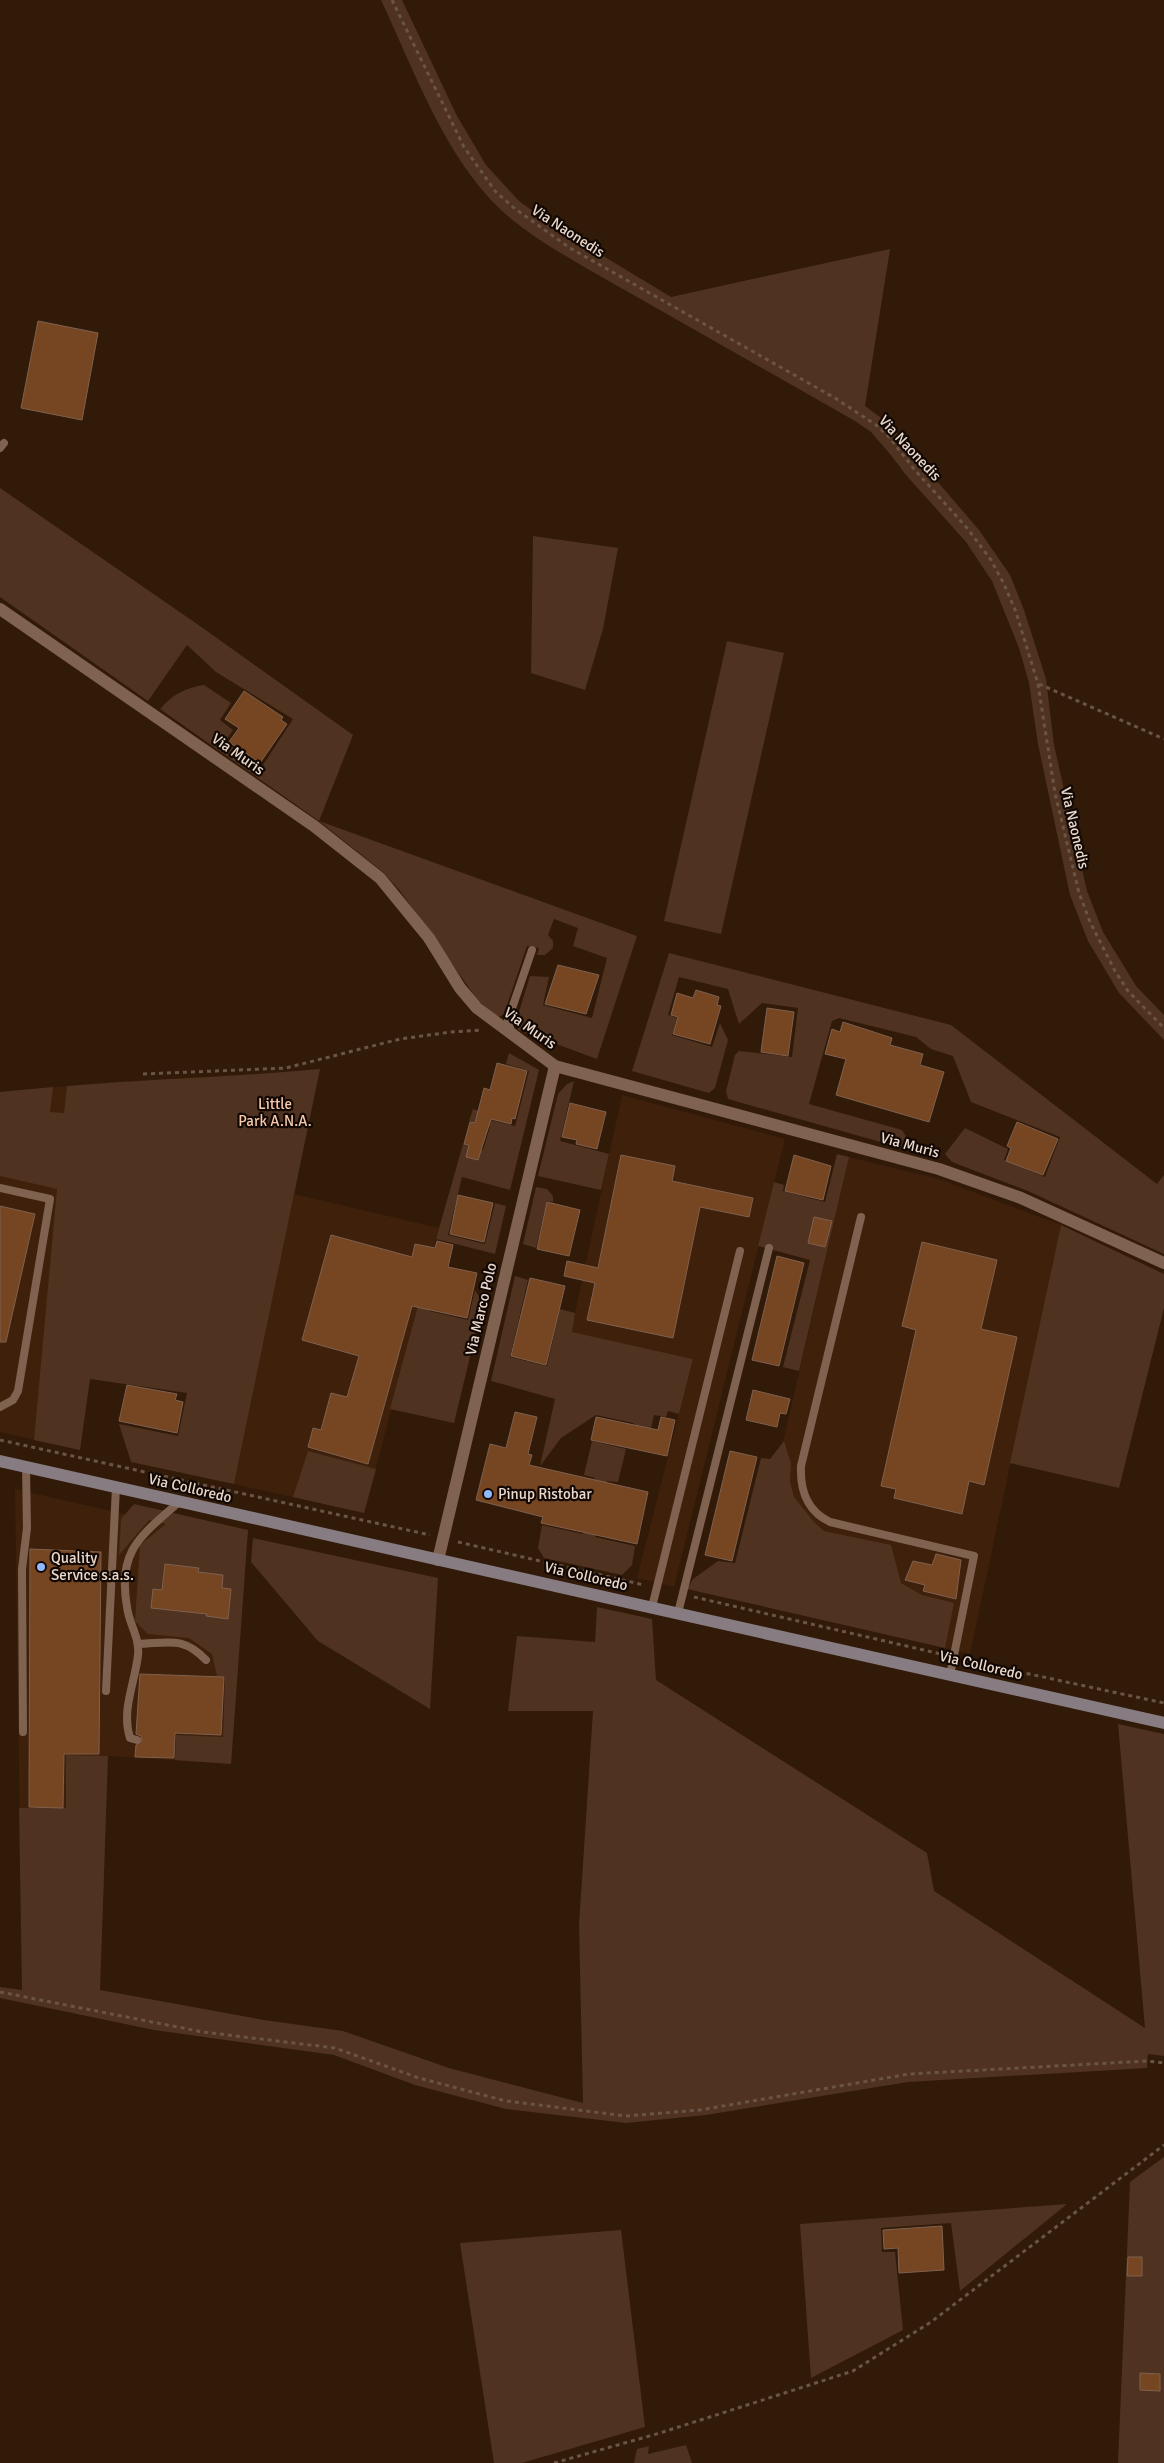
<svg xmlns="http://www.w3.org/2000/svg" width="1164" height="2463" viewBox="0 0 1164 2463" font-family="Signika,sans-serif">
<rect width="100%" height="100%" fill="#321a09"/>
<!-- built -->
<g fill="#3f200b">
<path d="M128,1081L80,1450L0,1432V1092Z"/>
<path d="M622,1095L785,1139L674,1587L637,1578L693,1359L571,1332Z"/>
<path d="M849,1157L939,1179L1061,1225L970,1654L746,1602Z"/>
<path d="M294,1194L439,1228L364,1513L234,1484Z"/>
<path d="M15,1489L247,1542L231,1764L108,1756L100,1990L22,1976Z"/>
</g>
<!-- green -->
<g fill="#4f321f">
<path d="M381,0H402L457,116L486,165L519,201L552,225L671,297L890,249L865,406L884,420L907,443L918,459L979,530L1010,575L1024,610L1046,679L1054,745L1087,891L1103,932L1136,986L1164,1015V1040L1119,993L1088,941L1070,895L1038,744L1029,683L1019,648L992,581L966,542L906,475L890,454L871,432L855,421L586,268C557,251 526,233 501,210C444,156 414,70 381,0Z"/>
<path d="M0,488L200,626L353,735L319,821L637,936L597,1059L518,1030V1015L530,976L549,977L543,1005L592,1018L607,958L573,946L578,928L554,919L548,935L553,941V948L545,955H537L539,948L527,946L504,1014L497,1018L477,999L400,891L383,872L319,821L160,709C173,694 185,688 204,685L231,703L220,720L233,730L225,742L261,768L293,719L216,672L187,645L148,701L0,597Z"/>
<path d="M533,536L618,548L603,629L585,690L531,673Z"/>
<path d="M727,641L784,653L721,934L664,921Z"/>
<path d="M669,953L951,1025L1157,1184L1164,1175V1254L1028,1191L952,1162L945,1154L965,1128L1008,1149L1004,1160L1045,1177L1060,1137L971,1102L953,1056L931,1049L916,1037L839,1018L832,1021L809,1104L902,1130L916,1152L728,1099L726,1091L735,1055L739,1051L792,1057L798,1008L762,1003L739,1024L728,989L679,977L668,1015L677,1018L672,1035L712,1047L720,1023L728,1040L715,1088L709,1093L632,1071Z"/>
<path d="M509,1053L539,1070L510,1190L462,1177L448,1235L485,1244L495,1203L506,1206L495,1254L436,1239L463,1144L483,1150L490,1127L469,1121L473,1109L483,1112L482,1118L515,1126L529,1071L506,1064Z"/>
<path d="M320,1069L234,1484L131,1462L119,1424L178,1436L187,1393L90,1379L80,1450L34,1440L57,1189L0,1176V1092L53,1087L50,1112L64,1113L67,1086C151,1079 235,1077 320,1069Z"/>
<path d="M574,1081L560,1141L609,1154L601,1190L538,1176L558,1094L567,1084Z"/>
<path d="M837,1154L849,1157L799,1371L783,1367L810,1260L758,1246L774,1182L784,1185L783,1191L825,1202Z"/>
<path d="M536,1187L547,1189L553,1196V1202L547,1201L536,1248L523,1244Z"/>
<path d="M1061,1225L1164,1274V1308L1119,1488L1010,1463Z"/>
<path d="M515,1276L528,1280L510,1357L547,1366L560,1309L575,1313L572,1332L693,1359L679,1414L668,1411L666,1417L654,1415L649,1437L633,1423L596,1415L561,1438L540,1466L555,1399L491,1381Z"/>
<path d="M475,1290L483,1303L454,1423L390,1409L422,1291L433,1294L429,1311L468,1320Z"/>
<path d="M592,1441L626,1449L618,1482L607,1481L595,1537L635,1546L632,1565L622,1575L544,1558L538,1548L542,1525L583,1534L595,1478L584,1475Z"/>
<path d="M784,1441L791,1464L790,1482L794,1497L814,1522L824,1531L891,1545L901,1583L922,1595L954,1603L945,1648L687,1589L693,1579L718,1561L735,1563L761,1458L770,1459Z"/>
<path d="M308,1451L376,1469L364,1513L293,1497Z"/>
<path d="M134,1504L248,1530L231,1764L175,1760L176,1735L223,1737L225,1677L217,1676L212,1654L189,1638L148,1634L135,1621L140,1545L166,1524L149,1520L119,1555L121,1519Z"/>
<path d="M253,1538L438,1578L430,1709L318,1641L251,1562Z"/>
<path d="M597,1607L652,1619L656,1680L927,1853L934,1891L1145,2028L1118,1724L1164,1734V2056L1148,2054L1147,2068L908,2082L706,2115L626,2123L506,2109L415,2085L334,2055L154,2030L0,1998V1987L22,1990L19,1808H66V1755L108,1756L100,1990L264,2020L343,2031L449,2068L583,2103L579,1925L593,1711H508L517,1636L595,1642Z"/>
<path d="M1164,2157V2463H1118L1130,2182Z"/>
<path d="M1067,2204L960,2291L951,2223L881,2228L882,2252H895L903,2330L811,2378L800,2224Z"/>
<path d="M621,2230L645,2427L522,2463H494L460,2243Z"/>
<path d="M686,2445L692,2463H634L637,2449L649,2446L648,2454Z"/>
</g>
<!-- building -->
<g fill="#764522" stroke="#7e614f">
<path d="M38,321L98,333L82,420L21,408Z"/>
<path d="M244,691L283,717L281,720L287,724L260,763L229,742L239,728L225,719Z"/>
<path d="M558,965L599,975L586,1014L545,1004Z"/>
<path d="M696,990L719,997L717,1005L721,1006L710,1044L673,1034L678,1017L671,1015L677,993L693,998Z"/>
<path d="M767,1008L794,1012L788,1056L761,1052Z"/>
<path d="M843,1022L892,1038L890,1045L923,1054L920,1065L944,1072L929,1122L836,1095L846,1059L825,1054L832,1029L840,1032Z"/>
<path d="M497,1063L527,1071L515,1119L512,1118L511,1124L491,1119L478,1160L466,1157L469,1145L464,1144L470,1122L475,1123L484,1088L490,1090Z"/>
<path d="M570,1103L606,1112L597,1149L576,1144L577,1140L562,1137Z"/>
<path d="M1017,1122L1058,1139L1043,1175L1006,1161L1011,1148L1007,1146Z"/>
<path d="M621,1155L675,1166L672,1181L753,1198L749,1217L700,1207L673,1338L587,1320L595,1283L564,1276L567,1261L598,1268Z"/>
<path d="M794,1155L831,1166L823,1200L785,1191Z"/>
<path d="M458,1195L493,1203L484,1242L450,1234Z"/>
<path d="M547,1202L580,1210L569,1256L537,1249Z"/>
<path d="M0,1206L35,1214L6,1342H0Z"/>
<path d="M814,1217L832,1221L825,1247L808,1243Z"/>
<path d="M331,1235L412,1257L415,1244L435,1248L437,1241L453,1245L448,1267L477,1273L467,1318L412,1306L368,1464L308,1447L313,1428L321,1430L331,1393L347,1397L359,1356L302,1340Z"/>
<path d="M922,1242L997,1260L981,1329L1017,1337L984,1485L969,1481L962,1514L894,1498L896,1489L881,1486L916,1330L902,1326Z"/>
<path d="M777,1256L804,1263L779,1366L752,1360Z"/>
<path d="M530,1278L565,1286L546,1365L511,1356Z"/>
<path d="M127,1385L177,1394L175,1400L183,1402L177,1433L119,1421Z"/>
<path d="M753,1390L790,1399L786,1414L780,1413L777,1427L746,1420Z"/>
<path d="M515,1412L537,1417L528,1454L532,1455L529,1465L648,1492L637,1544L541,1523L543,1517L476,1500L490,1444L506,1448Z"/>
<path d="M596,1417L658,1430L661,1417L675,1420L667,1456L591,1440Z"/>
<path d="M730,1451L757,1457L732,1561L705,1555Z"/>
<path d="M30,1549L101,1552L99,1754H64L63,1808L29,1807Z"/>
<path d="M936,1554L961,1560L956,1599L923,1591L925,1585L905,1580L913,1561L932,1565Z"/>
<path d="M165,1564L199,1568L198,1572L223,1575L222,1588L231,1589L228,1619L206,1616L207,1614L151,1608L153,1589L162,1590Z"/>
<path d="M140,1674L224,1677L221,1735L175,1733L174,1758L135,1757L136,1745L142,1741L141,1736L136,1734Z"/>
<path d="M942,2226L944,2270L899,2273L898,2248L884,2249L883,2230Z"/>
<path d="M1128,2257H1142V2276H1127Z"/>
<path d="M1140,2373L1160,2374V2391L1140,2390Z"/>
</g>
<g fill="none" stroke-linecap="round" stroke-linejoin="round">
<!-- path -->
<g stroke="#6a5445" stroke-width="3" stroke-dasharray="4 4" stroke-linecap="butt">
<path d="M392,0L464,147L495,191L514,208L570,248L835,398L876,425L889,437L914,469L967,528L991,560L1004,584L1016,612L1038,684L1055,793L1079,893L1090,922L1115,971L1128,991L1164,1028"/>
<path d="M1039,684L1164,739"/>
<path d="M143,1074L286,1068L400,1039L451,1032L481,1030"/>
<path d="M0,1440L430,1535"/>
<path d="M458,1542L644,1585"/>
<path d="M694,1597L941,1654"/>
<path d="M964,1660L1164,1703"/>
<path d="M0,1992L203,2032L335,2048L419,2078L506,2101L626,2116L700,2110L909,2074L1147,2061L1164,2063"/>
<path d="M554,2463L660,2433L853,2371L931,2322L1164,2145"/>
</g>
<!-- lane -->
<g stroke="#7f6250" stroke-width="8">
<path d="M0,448L4,443"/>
<path d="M511,1032L508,1020L532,950"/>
<path d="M0,1188L50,1199L18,1391L13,1400L0,1407"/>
<path d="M861,1217L801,1466C800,1491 807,1511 830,1522L974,1556L950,1675"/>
<path d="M652,1607L740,1251"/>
<path d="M678,1613L769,1248"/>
<path d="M138,1644C169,1643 183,1636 206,1660"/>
<path d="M106,1691L116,1487"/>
<path d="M23,1732L22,1569L27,1528L26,1467"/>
<path d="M137,1740L130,1738C121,1710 135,1683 138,1655C140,1638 129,1624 127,1607C117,1550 141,1536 179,1502"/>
</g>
<!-- street -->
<g stroke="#7f6250" stroke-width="12">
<path d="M0,609L314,826L380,878L429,938L460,988L477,1008L555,1066L939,1169L1021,1198L1164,1263"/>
<path d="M438,1560L555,1066"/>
</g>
<!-- secondary -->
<path stroke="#867c82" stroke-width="12" d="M0,1461L1164,1723"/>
</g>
<!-- markers -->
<g fill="#90b8fd" stroke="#120803" stroke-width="2">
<circle cx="488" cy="1494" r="5"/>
<circle cx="41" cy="1567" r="5"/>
</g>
<g text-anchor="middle" stroke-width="4.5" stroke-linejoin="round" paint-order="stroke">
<!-- street labels -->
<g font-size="15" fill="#ead9ce" stroke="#120803">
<text transform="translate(568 231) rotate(33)" y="5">Via Naonedis</text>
<text transform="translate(910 448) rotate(47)" y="5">Via Naonedis</text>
<text transform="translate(238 754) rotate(35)" y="5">Via Muris</text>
<text transform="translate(1075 828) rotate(77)" y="5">Via Naonedis</text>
<text transform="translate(530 1028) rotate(35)" y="5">Via Muris</text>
<text transform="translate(910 1145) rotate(15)" y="5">Via Muris</text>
<text transform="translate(481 1309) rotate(-77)" y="5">Via Marco Polo</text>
<text transform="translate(190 1488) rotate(13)" y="5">Via Colloredo</text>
<text transform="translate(586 1576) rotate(13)" y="5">Via Colloredo</text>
<text transform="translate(981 1665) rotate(13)" y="5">Via Colloredo</text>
</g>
<!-- park labels -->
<g font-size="15" fill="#f9c9ab" stroke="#120803">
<text x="275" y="1109">Little<tspan x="275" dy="17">Park A.N.A.</tspan></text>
</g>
<!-- poi labels -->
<g font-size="15" fill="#ead9ce" stroke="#120803" text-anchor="start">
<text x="498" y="1499">Pinup Ristobar</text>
<text x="51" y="1563">Quality<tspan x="51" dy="17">Service s.a.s.</tspan></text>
</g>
</g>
</svg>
